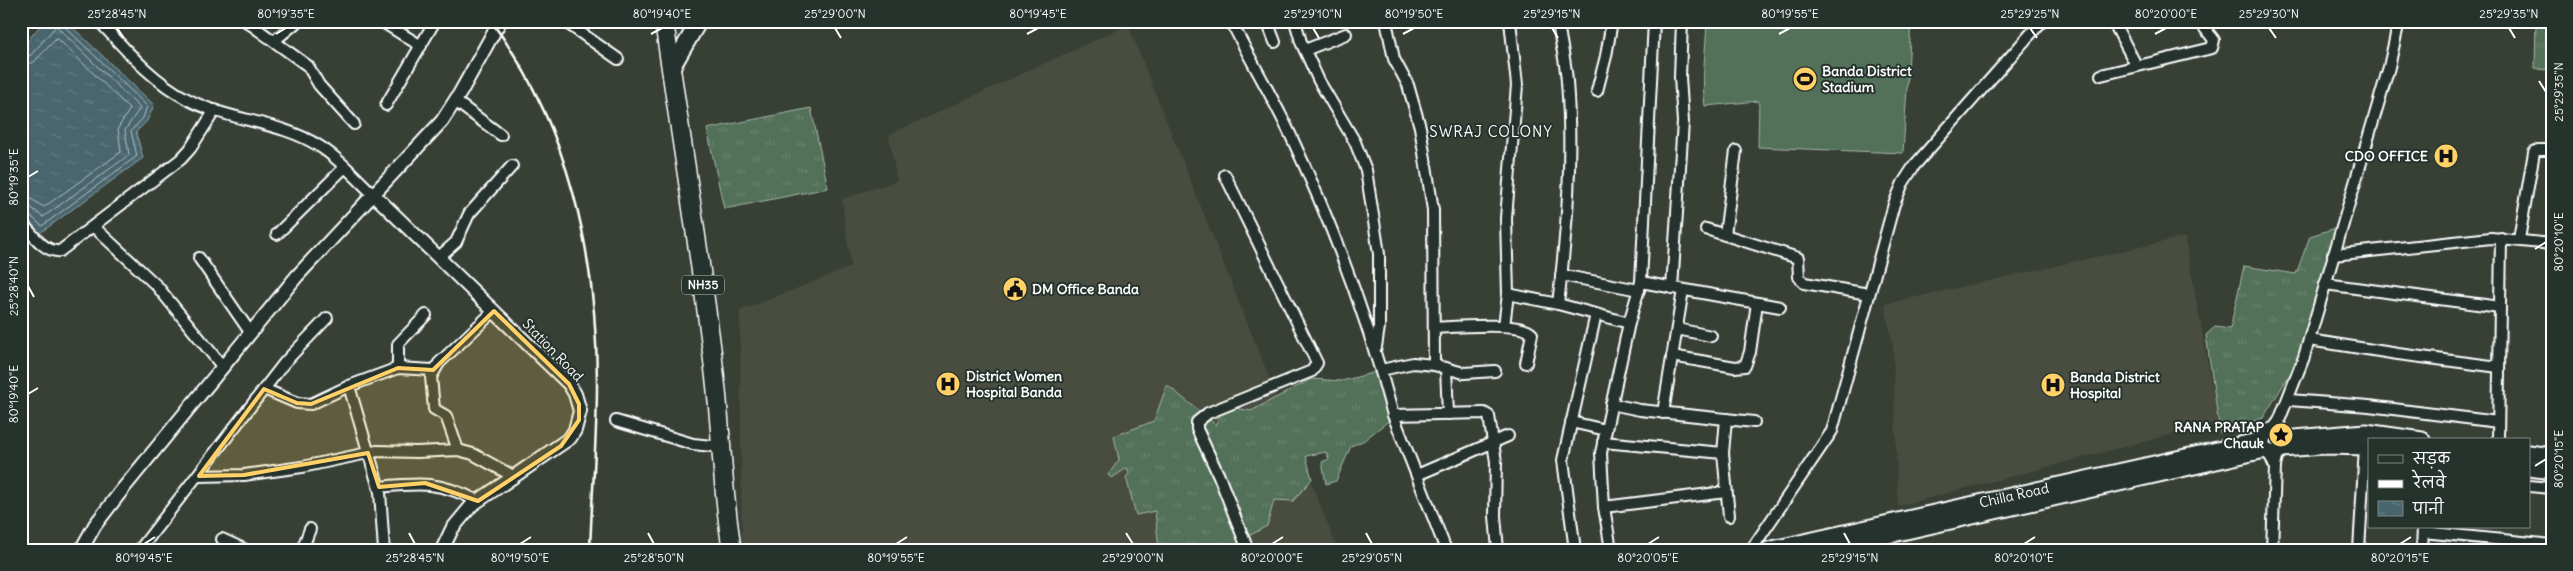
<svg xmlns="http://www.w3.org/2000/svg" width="2573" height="571" viewBox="0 0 2573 571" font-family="Delius,'Playpen Sans Deva',sans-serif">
<defs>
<pattern id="grass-tufts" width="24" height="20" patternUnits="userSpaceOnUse" patternTransform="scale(1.25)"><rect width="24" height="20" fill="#527058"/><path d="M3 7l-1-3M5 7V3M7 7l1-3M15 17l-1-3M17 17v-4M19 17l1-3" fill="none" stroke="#6c8571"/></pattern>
<pattern id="water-ripples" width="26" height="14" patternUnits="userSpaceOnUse" patternTransform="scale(1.25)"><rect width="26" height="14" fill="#48656e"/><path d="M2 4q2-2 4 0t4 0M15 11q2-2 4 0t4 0" fill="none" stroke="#637c84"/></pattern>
</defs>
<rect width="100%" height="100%" fill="#384036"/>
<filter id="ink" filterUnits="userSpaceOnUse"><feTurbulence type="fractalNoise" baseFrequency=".02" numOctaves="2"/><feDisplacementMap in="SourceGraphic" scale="10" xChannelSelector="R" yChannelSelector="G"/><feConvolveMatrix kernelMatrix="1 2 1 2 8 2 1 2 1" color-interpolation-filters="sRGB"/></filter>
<g filter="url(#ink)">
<!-- built -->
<g fill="#484d40">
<path d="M1128,25L1338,550H742L740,311L851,267L842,199L897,181L889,135Z"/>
<path d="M2185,237L2218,422L1898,506L1893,347L1885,304Z"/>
</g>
<!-- grass -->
<g fill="url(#grass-tufts)" stroke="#a8b8ac">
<path d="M2536,21H2552V71L2551,67L2544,70L2535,68Z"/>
<path d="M811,108L828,188L724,209L707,129Z"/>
<path d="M2336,228L2302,364L2295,366L2263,418L2220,433L2206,335L2215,327L2230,329L2244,266L2296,274L2310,236Z"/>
<path d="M1376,372L1391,419L1363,441L1351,446L1336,481L1326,484L1322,462L1329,459L1326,452L1306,456L1312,479L1293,501L1274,500L1267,526L1243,539L1245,550H1159L1155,511L1136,515L1126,477L1129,474L1127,468L1112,478L1108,475L1119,460L1114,436L1154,421L1167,385L1216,425L1223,406L1251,411L1311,379L1342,381Z"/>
</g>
<!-- pitch -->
<path fill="#527058" stroke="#a8b8ac" d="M1707,21H1911L1903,153L1758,147L1759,101L1705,106C1701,79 1706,49 1707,21Z"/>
<!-- water -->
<path fill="url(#water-ripples)" stroke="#91a3a8" d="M44,21H66L154,105L147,121L136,132L143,158L40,233L21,213V49Z"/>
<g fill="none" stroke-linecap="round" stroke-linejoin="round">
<!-- shore -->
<g stroke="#b6c1c5" stroke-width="1">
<path d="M21,58L31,55L56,26L140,108L125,130L129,155L43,217L29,206L21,204"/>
<path d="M21,66L34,62L57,38L130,109L118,128L121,152L44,207L31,199L21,197"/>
<path d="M21,210L26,212L42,226L137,156L131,131L143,118L147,106L65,27L63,21"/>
</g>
<defs>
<g id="minor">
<path d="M99,21C126,50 151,80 187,99C228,121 280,121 319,146C340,159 356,178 373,194"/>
<path d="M246,21L308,66L319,85L354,124"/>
<path d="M381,21L421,46"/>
<path d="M564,21L618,59"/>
<path d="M1231,21C1250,60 1273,97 1291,136C1333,226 1368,320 1393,415L1484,413L1489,416L1496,462L1495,516L1498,550"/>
<path d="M1267,21L1275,42"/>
<path d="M1295,21L1301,42L1319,81L1355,142L1366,170L1379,254V327L1376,347"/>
<path d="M1386,21L1394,59L1408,85L1420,127L1433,210L1434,365"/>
<path d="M2113,21L2136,65"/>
<path d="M1576,22V21"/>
<path d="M274,41L298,21"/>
<path d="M1305,50L1346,34"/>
<path d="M2101,75L2212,48L2214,40L2199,21"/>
<path d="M1597,91L1606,56L1612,21"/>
<path d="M455,101L501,135"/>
<path d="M386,105L435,21"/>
<path d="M1225,175L1317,363L1312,371L1208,413L1197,422V429L1219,476L1248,550"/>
<path d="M21,222C31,232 44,253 60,251L181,159L190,149L215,110"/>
<path d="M94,227L157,286L222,366"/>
<path d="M1706,229L1798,258L1799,277L1804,283L1869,294"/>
<path d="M277,234L345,167"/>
<path d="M1725,235L1736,151"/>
<path d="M2519,239L2534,152L2538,150H2552"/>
<path d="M2333,255L2491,238L2552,244"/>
<path d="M439,257L456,242L469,214L512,166"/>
<path d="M199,258L250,332"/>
<path d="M1561,275L1639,290"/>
<path d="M1641,282L1780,307"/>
<path d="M2325,284L2500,307"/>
<path d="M1672,288L1683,122L1680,77L1682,21"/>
<path d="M1508,294L1558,304L1629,323"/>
<path d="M1558,304C1567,230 1573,156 1567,82C1566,62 1560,42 1558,21"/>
<path d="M1504,326L1508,294L1506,218L1517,85L1510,21"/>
<path d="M1435,328C1453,327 1522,321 1532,334L1526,363"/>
<path d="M1677,329L1711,336"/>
<path d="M2309,340L2398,354L2499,367"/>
<path d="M1672,356L1735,367L1745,366L1750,352L1757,303"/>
<path d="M398,368V344L426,315"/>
<path d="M1446,368L1448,414"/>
<path d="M1381,370L1413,363L1434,365L1464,373L1495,371"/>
<path d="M349,386L380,492L384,550"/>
<path d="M264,389L297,403L311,404L349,386L398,368L433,370"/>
<path d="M2289,400L2369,406L2498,422"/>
<path d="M1611,404L1640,410L1754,422"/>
<path d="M1663,413L1683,290"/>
<path d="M1393,415L1446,550"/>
<path d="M1726,419L1723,453L1729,516"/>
<path d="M616,421L693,444L721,447"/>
<path d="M2279,421L2304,357L2389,67L2399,21"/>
<path d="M1571,422L1606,430"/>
<path d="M2271,431L2279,421L2280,434"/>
<path d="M2498,440L2501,238"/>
<path d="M1603,442L1723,453"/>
<path d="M458,450L446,416L434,409L431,377L439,363L494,311"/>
<path d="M2269,453L2275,467L2278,452"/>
<path d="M1417,475L1508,436"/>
<path d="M199,476L244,475L302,467L377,451L417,452L458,450L473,454L513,476"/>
<path d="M2529,486L2552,488"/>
<path d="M379,487C421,483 439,481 478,501"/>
<path d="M1604,507L1726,492"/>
<path d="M2423,532L2552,545"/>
<path d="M222,539L246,550"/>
<path d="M141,548L285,362L327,318"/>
<path d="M302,550L310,529"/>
<path d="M1575,550L1563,460L1596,314"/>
<path d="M1611,550L1604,507L1601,453L1629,323L1641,282L1654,21"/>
<path d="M1751,550L1832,431L1894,204L1903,183L1914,166L2042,21"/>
<path d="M2272,550L2275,467"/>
<path d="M2359,550L2365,447"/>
<path d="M2422,550L2423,527"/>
</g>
<g id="tertiary">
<path d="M373,194L569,384L575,394L580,411L575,430L570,438L472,505L452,529L442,550"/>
<path d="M81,550L95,525L122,490L297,276L442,121L460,93L500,21"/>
</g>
<g id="secondary">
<path d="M671,69L699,21"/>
<circle cx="2273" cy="442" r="11"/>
<path d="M2283,439L2366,432L2422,440"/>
<path d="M2281,449L2325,446L2369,447"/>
<path d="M2529,453L2552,456"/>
<path d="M2529,468L2552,471"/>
<path id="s1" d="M1768,550L2262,440"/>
<path d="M1822,550L2265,450"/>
</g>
<path id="trunk" d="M664,21C681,140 701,258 715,377C722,435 722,492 732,550"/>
</defs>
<!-- minor casing -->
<use href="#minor" stroke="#fff" stroke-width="14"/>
<!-- tertiary casing -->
<use href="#tertiary" stroke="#fff" stroke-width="16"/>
<!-- secondary casing -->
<use href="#secondary" stroke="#fff" stroke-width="19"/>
<!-- trunk casing -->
<use href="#trunk" stroke="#fff" stroke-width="21"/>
<!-- minor -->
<use href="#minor" stroke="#26332d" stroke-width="10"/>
<!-- tertiary -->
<use href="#tertiary" stroke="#26332d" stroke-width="12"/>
<!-- secondary -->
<use href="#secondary" stroke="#26332d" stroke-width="15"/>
<!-- trunk -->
<use href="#trunk" stroke="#26332d" stroke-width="18"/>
<!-- rail -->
<path stroke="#fff" stroke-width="2.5" d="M491,21C569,125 597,256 597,383C597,439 592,494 590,550"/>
</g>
</g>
<!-- marked area -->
<path fill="#ffd166" fill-opacity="0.2" stroke="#ffd166" stroke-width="4" stroke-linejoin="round" d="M494,311L569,384L579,404V420L561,446L478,501L425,483L379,487L368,453L244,475L199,476L264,389L297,403L311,404L398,368L433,370Z"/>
<!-- ticks -->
<path fill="none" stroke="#fff" stroke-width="2" d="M117,28L124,38M835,28L841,38M1313,28L1319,38M1552,28L1558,38M2030,28L2037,38M2269,28L2276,38M2509,28L2515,38M276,34L286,28M651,34L662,28M1027,34L1038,28M1403,34L1414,28M1779,34L1790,28M2155,34L2166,28M2539,81L2546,92M28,177L38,171M2535,249L2546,242M28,286L34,297M28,394L38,388M2535,466L2546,459M409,533L415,544M648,533L654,544M1126,533L1133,544M1366,533L1372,544M1844,533L1850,544M144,544L155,537M520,544L531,537M896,544L907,537M1272,544L1283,537M1648,544L1659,537M2024,544L2035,537M2400,544L2411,537"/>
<!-- icons -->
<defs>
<symbol id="stadium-disc" viewBox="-11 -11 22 22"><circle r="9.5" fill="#ffd166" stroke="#26332d"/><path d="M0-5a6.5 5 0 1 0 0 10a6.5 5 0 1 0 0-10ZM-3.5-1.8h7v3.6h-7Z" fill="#111"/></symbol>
<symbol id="hospital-disc" viewBox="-11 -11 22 22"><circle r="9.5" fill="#ffd166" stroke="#26332d"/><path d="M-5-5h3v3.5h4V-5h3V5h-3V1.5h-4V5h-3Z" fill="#111"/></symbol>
<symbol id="civic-disc" viewBox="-11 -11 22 22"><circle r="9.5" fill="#ffd166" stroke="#26332d"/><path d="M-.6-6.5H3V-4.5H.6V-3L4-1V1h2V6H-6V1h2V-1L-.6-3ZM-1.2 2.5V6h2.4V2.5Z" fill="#111"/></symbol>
<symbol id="sight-disc" viewBox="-11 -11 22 22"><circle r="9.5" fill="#ffd166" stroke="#26332d"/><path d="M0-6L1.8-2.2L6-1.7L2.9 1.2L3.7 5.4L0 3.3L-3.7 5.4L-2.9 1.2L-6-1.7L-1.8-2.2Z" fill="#111"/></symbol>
</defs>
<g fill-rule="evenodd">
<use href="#stadium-disc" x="1791" y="65" width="28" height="28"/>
<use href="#hospital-disc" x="2432" y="142" width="28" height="28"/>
<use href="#civic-disc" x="1001" y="275" width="28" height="28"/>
<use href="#hospital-disc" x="934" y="370" width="28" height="28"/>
<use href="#hospital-disc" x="2039" y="371" width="28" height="28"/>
<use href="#sight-disc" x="2267" y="421" width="28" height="28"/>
</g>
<g text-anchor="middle" stroke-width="4" stroke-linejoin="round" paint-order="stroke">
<!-- shield labels -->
<rect fill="#26332d" stroke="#bec2c0" stroke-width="1" x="682" y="275.5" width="42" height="19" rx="4"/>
<g font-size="12" font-weight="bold" fill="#fff">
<text x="703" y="289">NH35</text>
</g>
<!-- poi labels -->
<g font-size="14" font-weight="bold" fill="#fff" stroke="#26332d" text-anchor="start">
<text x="1822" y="76">Banda District<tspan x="1822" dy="16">Stadium</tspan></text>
<text x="2428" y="161" text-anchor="end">CDO OFFICE</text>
<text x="1032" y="294">DM Office Banda</text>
<text x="966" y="381">District Women<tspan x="966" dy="16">Hospital Banda</tspan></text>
<text x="2070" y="382">Banda District<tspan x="2070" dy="16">Hospital</tspan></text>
<text x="2264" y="432" text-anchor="end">RANA PRATAP<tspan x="2264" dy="16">Chauk</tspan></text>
</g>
<!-- street labels -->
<g font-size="14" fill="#fff" stroke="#26332d">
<text transform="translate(553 350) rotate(46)" y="5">Station Road</text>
<text dy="5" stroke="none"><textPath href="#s1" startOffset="252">Chilla Road</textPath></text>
</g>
<!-- neighbourhood labels -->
<g font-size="15" letter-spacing="1" fill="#fff" stroke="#26332d">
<text x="1491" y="137">SWRAJ COLONY</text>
</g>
</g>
<!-- margin -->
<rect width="2573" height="571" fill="none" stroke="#26332d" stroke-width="55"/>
<!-- legend -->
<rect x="2368" y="438" width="162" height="90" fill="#26332d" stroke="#7d8581"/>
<rect x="2378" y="455" width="25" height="8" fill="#26332d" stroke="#7d8581"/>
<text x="2413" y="464" font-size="15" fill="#ffffff">सड़क</text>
<rect x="2378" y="480" width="25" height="8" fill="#ffffff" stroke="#7d8581"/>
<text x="2413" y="488" font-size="15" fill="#ffffff">रेलवे</text>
<rect x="2378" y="501" width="25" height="15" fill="url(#water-ripples)" stroke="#7d8581"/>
<text x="2413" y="514" font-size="15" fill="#ffffff">पानी</text>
<rect x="28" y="28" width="2518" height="516" fill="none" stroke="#fff" stroke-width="2"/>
<g font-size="12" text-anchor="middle" fill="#fff">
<text x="117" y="18">25°28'45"N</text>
<text x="286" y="18">80°19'35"E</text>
<text x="662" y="18">80°19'40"E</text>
<text x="835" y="18">25°29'00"N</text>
<text x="1038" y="18">80°19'45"E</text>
<text x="1313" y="18">25°29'10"N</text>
<text x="1414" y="18">80°19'50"E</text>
<text x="1552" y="18">25°29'15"N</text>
<text x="1790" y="18">80°19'55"E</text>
<text x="2030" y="18">25°29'25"N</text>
<text x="2166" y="18">80°20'00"E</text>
<text x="2269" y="18">25°29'30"N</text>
<text x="2509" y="18">25°29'35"N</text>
<text transform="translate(2559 92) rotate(-90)" y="4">25°29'35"N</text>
<text transform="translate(14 177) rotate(-90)" y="4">80°19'35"E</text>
<text transform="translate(2559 242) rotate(-90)" y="4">80°20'10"E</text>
<text transform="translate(14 286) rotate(-90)" y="4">25°28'40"N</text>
<text transform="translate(14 394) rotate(-90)" y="4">80°19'40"E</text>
<text transform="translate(2559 459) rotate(-90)" y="4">80°20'15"E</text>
<text x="144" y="562">80°19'45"E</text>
<text x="415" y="562">25°28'45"N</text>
<text x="520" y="562">80°19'50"E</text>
<text x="654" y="562">25°28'50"N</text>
<text x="896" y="562">80°19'55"E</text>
<text x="1133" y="562">25°29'00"N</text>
<text x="1272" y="562">80°20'00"E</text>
<text x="1372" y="562">25°29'05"N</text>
<text x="1648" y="562">80°20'05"E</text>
<text x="1850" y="562">25°29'15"N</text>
<text x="2024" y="562">80°20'10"E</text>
<text x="2400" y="562">80°20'15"E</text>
</g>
</svg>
